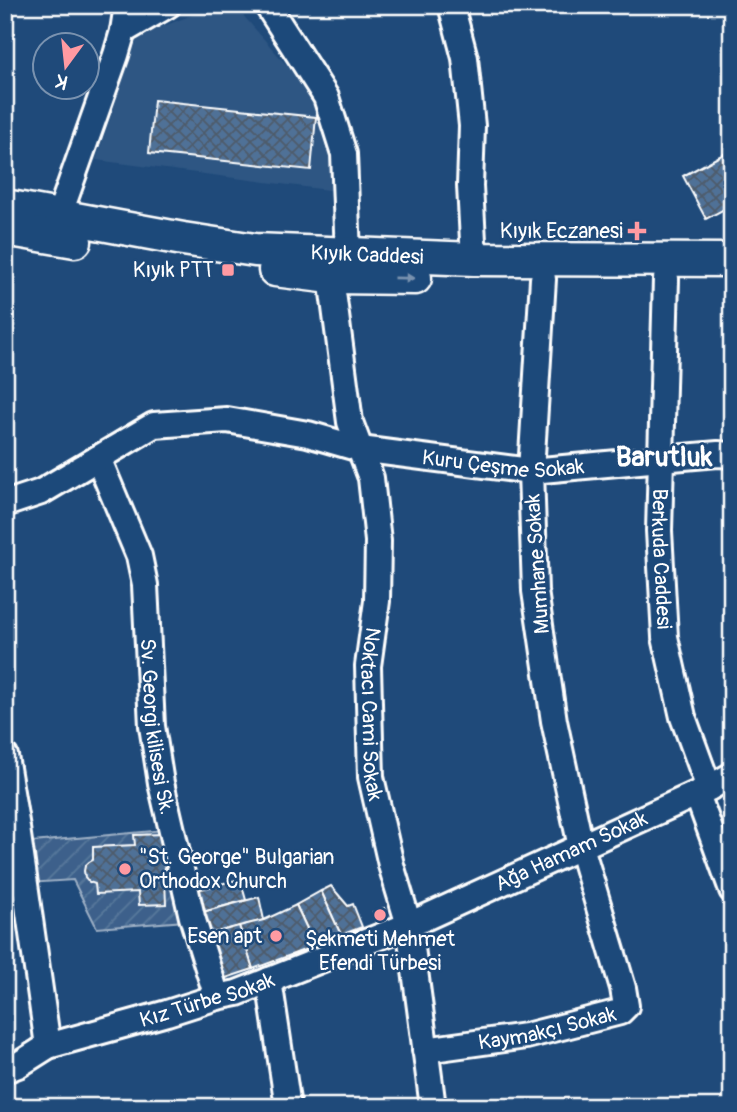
<svg xmlns="http://www.w3.org/2000/svg" width="737" height="1112" viewBox="0 0 737 1112" font-family="Pangolin,sans-serif">
<defs>
<pattern id="garden-furrows" width="10" height="10" patternUnits="userSpaceOnUse" patternTransform="scale(1.75)"><rect width="10" height="10" fill="#3c618b"/><path d="M-1 1l2-2M0 10L10 0M9 11l2-2" fill="none" stroke="#59799c"/></pattern>
<pattern id="building-cross-hatch" width="8" height="8" patternUnits="userSpaceOnUse" patternTransform="scale(1.75)"><rect width="8" height="8" fill="#507197"/><path d="M0 0l8 8M0 8l8-8" fill="none" stroke="#4e5b6a"/></pattern>
</defs>
<rect width="100%" height="100%" fill="#1f4a7a"/>
<filter id="ink" filterUnits="userSpaceOnUse"><feTurbulence type="fractalNoise" baseFrequency=".0143" numOctaves="2"/><feDisplacementMap in="SourceGraphic" scale="14" xChannelSelector="R" yChannelSelector="G"/><feConvolveMatrix kernelMatrix="1 2 1 2 8 2 1 2 1" color-interpolation-filters="sRGB"/></filter>
<g filter="url(#ink)">
<!-- built -->
<path fill="#2e5683" d="M218,5H234L318,101L336,191L96,160L138,36Z"/>
<!-- garden -->
<path fill="url(#garden-furrows)" stroke="#9eb0c5" stroke-width="2" d="M164,830L185,921L97,928L73,880L28,883L22,843Z"/>
<!-- building -->
<g fill="url(#building-cross-hatch)" stroke="#fff" stroke-width="2">
<path d="M154,100L316,117L311,170L149,153Z"/>
<path d="M731,150L732,205L706,219L683,176Z"/>
<path d="M163,834L166,904L139,905L138,892L96,894L95,884L89,882L85,877L84,871L85,866L89,862L93,860V847L135,845L134,835Z"/>
<path d="M240,879L246,900L203,912L197,890Z"/>
<path d="M331,886L348,906L353,904L362,927L341,935L321,891Z"/>
<path d="M321,891L341,935L315,946L296,905Z"/>
<path d="M259,897L264,920L210,934L203,912Z"/>
<path d="M296,905L315,946L253,969L239,926L264,920Z"/>
<path d="M384,908L387,919L376,922L373,912Z"/>
<path d="M239,926L253,969L223,979L210,934Z"/>
</g>
<g fill="none" stroke-linecap="round" stroke-linejoin="round">
<defs>
<g id="minor">
<path d="M267,5L326,97L344,154L348,255"/>
<path d="M451,5L465,58L472,126L470,186L474,259"/>
<path d="M123,31L168,5"/>
<path d="M59,216L116,55L123,31L127,5"/>
<path id="s1" d="M331,277L350,422L371,478L378,541L377,601L368,666L371,777L391,865L409,925L433,1107"/>
<path id="s2" d="M666,279L659,531L665,637L683,717L709,788"/>
<path id="s3" d="M98,458L139,556L145,585L152,726L161,783L192,917L217,997"/>
<path id="s4" d="M5,504L41,492L154,425L227,420L308,434L360,449L531,471L661,459L718,454L732,455"/>
<path d="M5,756L17,828L48,1046"/>
<path d="M697,794L732,890"/>
<path d="M269,980L288,1107"/>
<path id="s5" d="M425,1050L526,1036L620,1012L626,1006L623,988L581,847L554,721L535,591L531,471L543,279"/>
<path id="s6" d="M5,1070L18,1065L48,1046L167,1013L217,997L237,993L409,925L709,788L732,775"/>
</g>
<g id="major">
<path id="s7" d="M5,206L183,239L255,250L474,259L732,260"/>
<path d="M5,229L75,241"/>
<path d="M275,270L331,277L415,278"/>
</g>
</defs>
<!-- minor casing -->
<use href="#minor" stroke="#fff" stroke-width="30"/>
<!-- major casing -->
<use href="#major" stroke="#fff" stroke-width="37"/>
<!-- minor -->
<use href="#minor" stroke="#1f4a7a" stroke-width="24"/>
<!-- major -->
<use href="#major" stroke="#1f4a7a" stroke-width="32"/>
</g>
<!-- one-way arrows -->
<defs><path id="oneway-solid" d="M-6-.8H1V-3.2L6.5 0L1 3.2V.8H-6Z" transform="scale(1.75)"/></defs>
<use fill="#7992af" href="#oneway-solid" transform="translate(404 278) rotate(1)"/>
</g>
<!-- markers -->
<g fill="#ff9aa2" stroke="#1f4a7a" stroke-width="2.5">
<path d="M633.5 220.5h7v7h7v7h-7v7h-7v-7h-7v-7h7z"/>
<rect x="221" y="263" width="14" height="14" rx="3.5"/>
<circle cx="125" cy="869" r="7"/>
<circle cx="380" cy="915" r="7"/>
<circle cx="276" cy="936" r="7"/>
</g>
<g text-anchor="middle" stroke-width="5" stroke-linejoin="round" paint-order="stroke">
<!-- poi labels -->
<g font-size="21" fill="#fff" stroke="#1f4a7a" text-anchor="end">
<text x="623" y="238">Kıyık Eczanesi</text>
<text x="214" y="277">Kıyık PTT</text>
<text x="139" y="864" text-anchor="start">"St. George" Bulgarian<tspan x="139" dy="24">Orthodox Church</tspan></text>
<text x="262" y="943">Esen apt</text>
<text x="380" y="946" text-anchor="middle">Şekmeti Mehmet<tspan x="380" dy="24">Efendi Türbesi</tspan></text>
</g>
<!-- street labels -->
<g font-size="21" fill="#fff" stroke="#1f4a7a">
<text dy="7" stroke="none"><textPath href="#s7" startOffset="366">Kıyık Caddesi</textPath></text>
<text dy="7" stroke="none"><textPath href="#s4" startOffset="523">Kuru Çeşme Sokak</textPath></text>
<text dy="7" stroke="none"><textPath href="#s2" startOffset="280">Berkuda Caddesi</textPath></text>
<text transform="translate(537 564) rotate(-94)" y="7">Mumhane Sokak</text>
<text dy="7" stroke="none"><textPath href="#s1" startOffset="443">Noktacı Cami Sokak</textPath></text>
<text dy="7" stroke="none"><textPath href="#s3" startOffset="278">Sv. Georgi kilisesi Sk.</textPath></text>
<text dy="7" stroke="none"><textPath href="#s6" startOffset="609">Ağa Hamam Sokak</textPath></text>
<text dy="7" stroke="none"><textPath href="#s6" startOffset="215">Kız Türbe Sokak</textPath></text>
<text dy="7" stroke="none"><textPath href="#s5" startOffset="124">Kaymakçı Sokak</textPath></text>
</g>
<!-- district labels -->
<g font-size="28" font-weight="bold" fill="#fff" stroke="#1f4a7a">
<text x="664" y="466">Barutluk</text>
</g>
</g>
<!-- margin -->
<rect width="737" height="1112" fill="none" stroke="#1f4a7a" stroke-width="28"/>
<rect x="14" y="14" width="709" height="1084" fill="none" stroke="#fff" stroke-width="2.5" filter="url(#ink)"/>
<!-- north arrow -->
<g transform="translate(66 66) rotate(195)"><circle r="33" fill="#1f4a7a" stroke="#7992af" stroke-width="2"/>
<path d="M0-5L12 26L0 18L-12 26Z" fill="#ff9aa2"/>
<text y="-10" font-size="19" font-weight="bold" text-anchor="middle" fill="#ffffff">K</text>
</g>
</svg>
